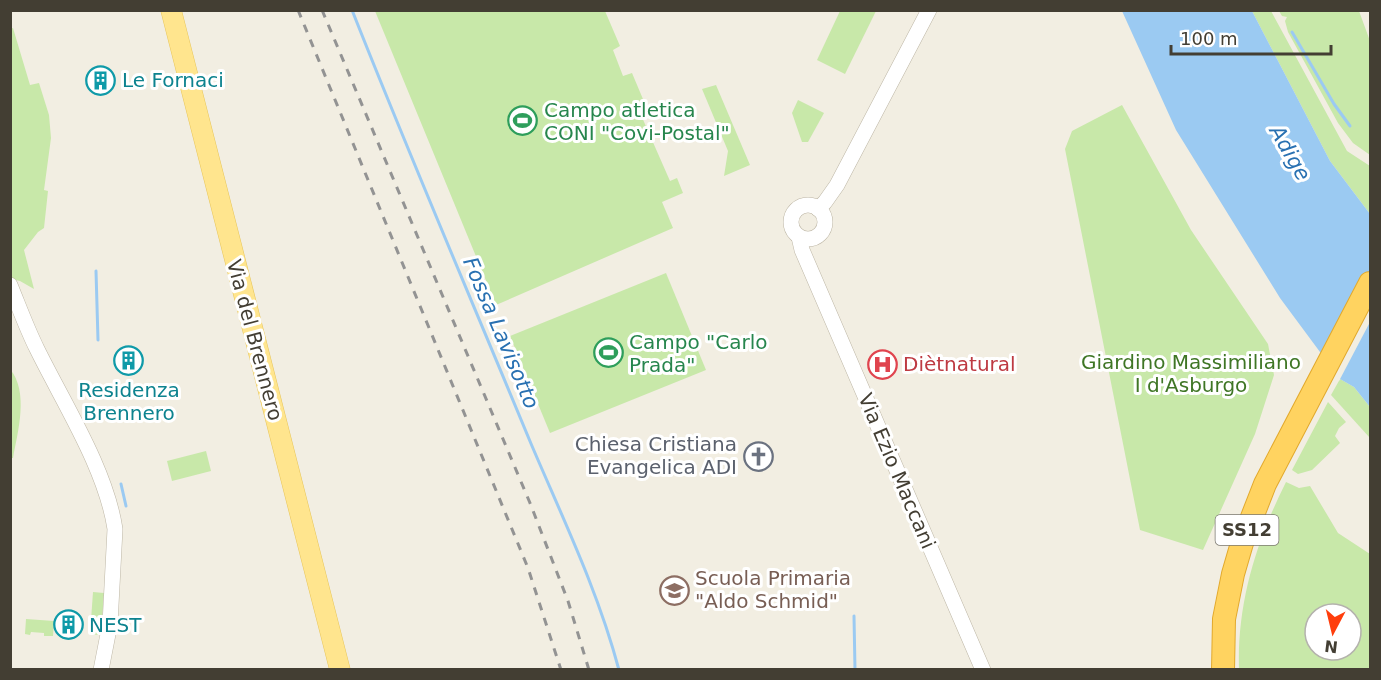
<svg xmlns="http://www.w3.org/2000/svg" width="1381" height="680" viewBox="0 0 1381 680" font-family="'DejaVu Sans',sans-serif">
<rect width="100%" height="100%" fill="#f2eee2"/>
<!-- green -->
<g fill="#c8e8a9" fill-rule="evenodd">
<path d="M375,11H605L620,46L613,50L623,76L632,73L648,111L641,115L670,181L677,178L683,193L662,202L673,228L496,305Z"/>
<path d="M840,11H876L845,74L817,60Z"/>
<path d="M1252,11H1271L1347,151L1370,166V214L1330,161Z"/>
<path d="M1279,11H1359L1370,41V155L1353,143L1338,123L1288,32L1285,21L1287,17L1282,16Z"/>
<path d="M13,28L30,85L39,83L49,115L51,138L44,190L48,191L44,228L38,232L24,250L34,289L20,281L11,279L10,29Z"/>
<path d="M716,85L750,165L724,176L728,151L702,89Z"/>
<path d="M798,100L824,113L808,142H802L792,113Z"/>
<path d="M1122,105L1191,230L1268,344L1274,375L1255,434L1203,550L1140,530L1065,149L1072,131Z"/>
<path d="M666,273L706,370L550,433L510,336Z"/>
<path d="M10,369C29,392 18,431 13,458H11Z"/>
<path d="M1340,379L1354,387L1370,407V438L1331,395Z"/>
<path d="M1328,402L1346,422L1339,428L1335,436L1340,443L1312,470L1298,474L1292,470Z"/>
<path d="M206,451L211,471L172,481L167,461Z"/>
<path d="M1286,482L1299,488L1310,486L1338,533L1370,554V669H1239C1237,603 1256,542 1286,482ZM1315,614H1351V650H1315Z"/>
<path d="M93,592L104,593L101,633L98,635L90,634Z"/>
<path d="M26,619L54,621L53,636H44V633L31,632L30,635L25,634Z"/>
</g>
<!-- water -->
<path fill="#9bcaf2" d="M1122,11H1252L1330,161L1370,214V407L1354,387L1340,379L1280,298L1176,130Z"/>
<!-- pier -->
<path fill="#f2eee2" d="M1370,270V322L1339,381L1323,361Z"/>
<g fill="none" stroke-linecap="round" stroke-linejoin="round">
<!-- stream -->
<g stroke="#9bcaf2" stroke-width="3">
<path d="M352,10C410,157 472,301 532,446C564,521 598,591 619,670"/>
<path d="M1292,32L1334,104L1350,126"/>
<path d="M96,271L98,340"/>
<path d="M121,484L126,506"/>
<path d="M854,616L855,670"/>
</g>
<defs>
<g id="minor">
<circle cx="808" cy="222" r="17"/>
<path d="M818,209L825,202L837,185L929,10"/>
<path d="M799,237L802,250L983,670"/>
<path d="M10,285C19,307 27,329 37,349C64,404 106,469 115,529L110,624L101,670"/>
</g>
<path id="major" d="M171,10L340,670"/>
<path id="highway" d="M1223,670L1224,619L1233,574L1242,543L1265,484L1370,283"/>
</defs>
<!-- minor casing -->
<use href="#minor" stroke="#bdb6a5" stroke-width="16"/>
<!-- major casing -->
<use href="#major" stroke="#e7c55b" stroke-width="21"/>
<!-- highway casing -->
<use href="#highway" stroke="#e2a92c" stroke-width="24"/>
<!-- minor -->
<use href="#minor" stroke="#fff" stroke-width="15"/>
<!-- major -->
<use href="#major" stroke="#ffe58e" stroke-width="20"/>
<!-- highway -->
<use href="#highway" stroke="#ffd360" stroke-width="22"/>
<!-- rail -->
<g stroke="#939393" stroke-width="3" stroke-dasharray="8 8" stroke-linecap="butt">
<path d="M298,10L528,568L561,670"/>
<path d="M322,10L530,503L568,601L589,670"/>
</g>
</g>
<!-- icons -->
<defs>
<symbol id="building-ring" viewBox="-11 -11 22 22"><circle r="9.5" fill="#fff" stroke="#0f9aa8" stroke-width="1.5"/><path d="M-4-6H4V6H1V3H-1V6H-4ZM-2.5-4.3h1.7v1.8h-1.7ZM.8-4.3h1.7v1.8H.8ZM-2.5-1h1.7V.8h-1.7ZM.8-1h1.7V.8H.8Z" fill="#0f9aa8"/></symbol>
<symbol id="stadium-ring" viewBox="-11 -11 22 22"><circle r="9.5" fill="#fff" stroke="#2e9e5b" stroke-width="1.5"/><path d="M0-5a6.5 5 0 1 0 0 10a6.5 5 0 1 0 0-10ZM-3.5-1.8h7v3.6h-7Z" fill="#2e9e5b"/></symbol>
<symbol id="hospital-ring" viewBox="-11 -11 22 22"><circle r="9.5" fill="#fff" stroke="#e0444e" stroke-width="1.5"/><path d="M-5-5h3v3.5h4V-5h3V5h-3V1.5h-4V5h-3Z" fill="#e0444e"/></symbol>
<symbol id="church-ring" viewBox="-11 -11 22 22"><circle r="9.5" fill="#fff" stroke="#6b7280" stroke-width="1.5"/><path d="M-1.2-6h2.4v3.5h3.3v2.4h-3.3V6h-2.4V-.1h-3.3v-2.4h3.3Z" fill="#6b7280"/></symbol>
<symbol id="school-ring" viewBox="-11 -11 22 22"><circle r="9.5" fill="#fff" stroke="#8d6e63" stroke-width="1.5"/><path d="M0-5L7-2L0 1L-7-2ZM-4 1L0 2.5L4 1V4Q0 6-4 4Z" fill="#8d6e63"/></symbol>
</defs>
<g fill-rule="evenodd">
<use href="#building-ring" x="84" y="64" width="33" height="33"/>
<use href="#stadium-ring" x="506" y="104" width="33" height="33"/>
<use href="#stadium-ring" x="592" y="336" width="33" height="33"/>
<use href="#building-ring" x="112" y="344" width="33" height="33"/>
<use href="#hospital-ring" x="866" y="348" width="33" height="33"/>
<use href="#church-ring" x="742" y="440" width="33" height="33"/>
<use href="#school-ring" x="658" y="574" width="33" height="33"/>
<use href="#building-ring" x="52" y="608" width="33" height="33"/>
</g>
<g text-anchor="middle" stroke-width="6" stroke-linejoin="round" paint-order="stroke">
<!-- shield labels -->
<rect fill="#fff" stroke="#7b7870" stroke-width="1.5" x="1215.5" y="515" width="63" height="30" rx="4.5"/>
<g font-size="18" font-weight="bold" fill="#433e33">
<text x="1247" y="536">SS12</text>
</g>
<!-- culture labels -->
<g font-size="20" fill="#0d838f" stroke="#fff" text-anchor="start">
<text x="122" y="87">Le Fornaci</text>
<text x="129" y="397" text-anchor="middle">Residenza<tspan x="129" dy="23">Brennero</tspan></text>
<text x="89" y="632">NEST</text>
</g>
<!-- leisure labels -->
<g font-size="20" fill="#27864d" stroke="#fff" text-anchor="start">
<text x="544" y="117">Campo atletica<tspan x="544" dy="23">CONI "Covi-Postal"</tspan></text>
<text x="629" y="349">Campo "Carlo<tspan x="629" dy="23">Prada"</tspan></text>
</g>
<!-- street labels -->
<g font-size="20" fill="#433e33" stroke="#fff">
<text transform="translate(255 340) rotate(75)" y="7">Via del Brennero</text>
<text transform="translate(897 471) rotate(67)" y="7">Via Ezio Maccani</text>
</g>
<!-- park labels -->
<g font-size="20" fill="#3f7625" stroke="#fff">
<text x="1191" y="369">Giardino Massimiliano<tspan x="1191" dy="23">I d'Asburgo</tspan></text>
</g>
<!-- health labels -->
<g font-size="20" fill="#be3a42" stroke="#fff" text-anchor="start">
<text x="903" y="371">Diètnatural</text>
</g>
<!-- worship labels -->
<g font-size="20" fill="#5b616d" stroke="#fff" text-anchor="end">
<text x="737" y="451">Chiesa Cristiana<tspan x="737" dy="23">Evangelica ADI</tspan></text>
</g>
<!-- education labels -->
<g font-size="20" fill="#785e54" stroke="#fff" text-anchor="start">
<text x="695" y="585">Scuola Primaria<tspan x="695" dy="23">"Aldo Schmid"</tspan></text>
</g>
<!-- water labels -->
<g font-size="21" font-style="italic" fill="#2971b2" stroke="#fff">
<text transform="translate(1290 153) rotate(60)" y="7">Adige</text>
<text transform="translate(501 333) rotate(67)" y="7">Fossa Lavisotto</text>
</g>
</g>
<!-- border -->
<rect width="1381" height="680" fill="none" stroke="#433e33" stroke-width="24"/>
<!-- north arrow -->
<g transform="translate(1333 632) rotate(187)"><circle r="28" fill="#ffffff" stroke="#b4b2ad" stroke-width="1.5"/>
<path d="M0-4.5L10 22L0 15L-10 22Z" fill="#ff3e0c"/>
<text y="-9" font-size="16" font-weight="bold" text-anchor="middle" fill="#433e33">N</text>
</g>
<!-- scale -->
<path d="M1171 45v9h160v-9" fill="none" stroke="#433e33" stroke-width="3"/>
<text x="1180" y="45" font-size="18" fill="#433e33" stroke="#ffffff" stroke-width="4.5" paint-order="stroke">100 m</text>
</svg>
